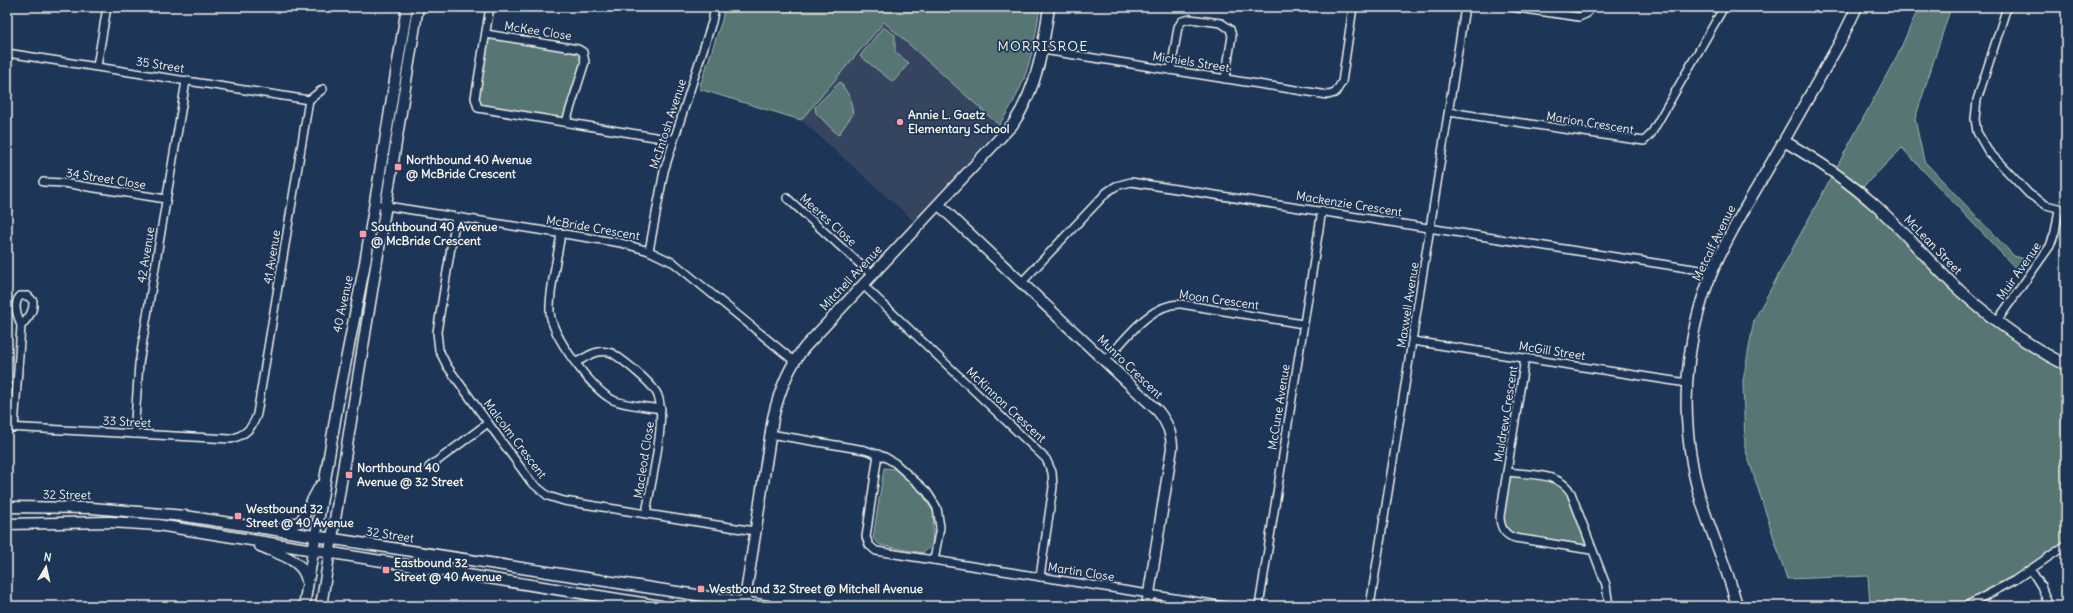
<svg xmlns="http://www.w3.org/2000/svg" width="2073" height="613" viewBox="0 0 2073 613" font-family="Delius,sans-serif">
<rect width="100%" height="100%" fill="#1d3557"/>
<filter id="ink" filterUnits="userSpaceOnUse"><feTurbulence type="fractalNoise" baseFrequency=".025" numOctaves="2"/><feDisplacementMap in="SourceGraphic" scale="8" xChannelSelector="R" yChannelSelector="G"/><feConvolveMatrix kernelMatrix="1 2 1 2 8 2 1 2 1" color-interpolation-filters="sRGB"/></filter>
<g filter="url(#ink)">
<!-- built -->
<path fill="#344461" d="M884,22L999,125L936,201L914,221L801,120Z"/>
<!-- green -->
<g fill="#577573" stroke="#a6b3ae">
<path d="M724,7H1040C1033,54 1027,85 999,125L884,22L801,120L699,89L722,20Z"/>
<path d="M1511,7H1592L1583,16Z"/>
<path d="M1919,7H1951L1915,119L1924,161L2014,256L2028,260L2019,272L1902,148L1859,191L1959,290L2066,365V545L1966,606H1870L1868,576L1787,579L1745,448L1743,381L1754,320L1899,52Z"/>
<path d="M883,27L895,35V52L909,63L893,82L860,56Z"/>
<path d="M486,34L578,49L585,54L566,122L482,110L475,98Z"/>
<path d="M840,82L850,97L853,114L838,135L816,113L815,107Z"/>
<path d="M884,468L895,469L921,492L934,513L932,545L923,553L880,545L873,538Z"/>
<path d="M1508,472L1551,478L1566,484L1591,550L1515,538L1501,525Z"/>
</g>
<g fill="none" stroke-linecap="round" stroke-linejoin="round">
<defs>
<g id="street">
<path d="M490,7L475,98L478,108L673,140"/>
<path d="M1511,7L1579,17L1586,14L1592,7"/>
<path d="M2007,7L1977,100L1975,119L1977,132L1988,151L2029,194L2046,205L2066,210"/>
<path d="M486,34L578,49L583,52L585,62L566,122"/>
<path d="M1043,50L1328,95L1335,93L1342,82L1353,7"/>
<path d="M7,53L309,100"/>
<path d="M97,66L107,7"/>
<path d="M1171,70L1178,27L1182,21L1190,19L1221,23L1230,29L1232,36L1225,79"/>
<path d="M1449,112L1644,141L1651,134L1724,7"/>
<path d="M43,182L63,183L166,199"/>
<path d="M787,198L872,275"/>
<path d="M374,204L621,243L649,251L674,263L794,361"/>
<path d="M456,217L437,332L439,350L447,366L531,482L548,496L564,501L755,531"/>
<path d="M561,233C558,256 549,289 550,312C551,335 592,390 613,400C627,406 645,406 661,409"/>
<path d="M649,251L664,171L712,22L715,7"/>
<path d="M1022,282L1107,192L1116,186L1131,182L1713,272"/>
<path d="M863,285L1046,459L1052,472L1053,487L1040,577"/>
<path d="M1997,321L2050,246L2055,232L2059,209"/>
<path d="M1413,341L1687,383"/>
<path d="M1525,358L1500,516C1500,526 1504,535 1515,538L1591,550"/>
<path d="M1105,361C1125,340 1150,303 1181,304L1303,324"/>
<path d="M577,362C588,356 598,348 612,353C623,360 654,384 658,396C667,419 650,487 646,514"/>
<path d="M7,427L230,439C244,436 253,428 257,414L309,100L323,89"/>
<path d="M14,428L21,326C18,316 12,305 20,296H28L33,301C34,312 28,318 21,326"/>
<path d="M134,434L139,364L186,81"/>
<path d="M770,434L865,450L885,457L895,463L927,492L937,508L940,527L934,560"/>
<path d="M878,454L866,537L869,545L876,551L1225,606"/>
<path d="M429,467L488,423"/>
<path d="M1508,472C1528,475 1560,472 1571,493L1606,585L1609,606"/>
<path d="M2031,570L2041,586L2049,606"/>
<path d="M1259,606L1322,210"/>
<path d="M1370,606L1465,7"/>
<path d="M1966,606L2015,580L2066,545"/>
</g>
<g id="secondary">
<path d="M1784,141C1817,160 1848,181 1876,206C1905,232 1930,263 1959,290C1991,319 2027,345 2066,365"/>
<path d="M939,205L1158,411C1167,422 1172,433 1172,448L1147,606"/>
<path d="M7,507L92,508L185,516L768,606"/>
<path d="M7,524L110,522L158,525L661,606"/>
<path d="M280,529L301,521L320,486"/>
<path d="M260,546C278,554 303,559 307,581"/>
<path d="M304,606L339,396L365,263L407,7"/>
<path d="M321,606L418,7"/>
<path d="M744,606L773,418C779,392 788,367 805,347L1013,124C1037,88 1043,49 1049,7"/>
<path d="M1737,606C1725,557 1700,513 1692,463C1680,395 1688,326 1716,263C1731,230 1751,198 1769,167C1793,125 1817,83 1840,42L1857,7"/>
</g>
</defs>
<!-- street casing -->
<use href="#street" stroke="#f4f1e8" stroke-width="10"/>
<!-- secondary casing -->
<use href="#secondary" stroke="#f4f1e8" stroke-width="13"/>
<!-- street -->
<use href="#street" stroke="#1d3557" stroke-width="7"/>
<!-- secondary -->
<use href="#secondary" stroke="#1d3557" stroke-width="10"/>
</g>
</g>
<!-- markers -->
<g fill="#ff9aa2" stroke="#1d3557" stroke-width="1.5">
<circle cx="900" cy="122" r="4"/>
<rect x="394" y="163" width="8" height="8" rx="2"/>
<rect x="359" y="230" width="8" height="8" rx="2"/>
<rect x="345" y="471" width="8" height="8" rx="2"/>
<rect x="234" y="512" width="8" height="8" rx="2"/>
<rect x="382" y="566" width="8" height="8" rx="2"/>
<rect x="697" y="585" width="8" height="8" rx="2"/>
</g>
<g text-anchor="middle" stroke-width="3.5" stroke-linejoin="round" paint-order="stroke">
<!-- street labels -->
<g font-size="12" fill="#f4f1e8" stroke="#1d3557">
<text transform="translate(538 31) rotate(9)" y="4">McKee Close</text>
<text transform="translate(1191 62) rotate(9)" y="4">Michiels Street</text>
<text transform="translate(160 65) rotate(9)" y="4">35 Street</text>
<text transform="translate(1590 123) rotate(9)" y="4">Marion Crescent</text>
<text transform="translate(668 124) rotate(-72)" y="4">McIntosh Avenue</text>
<text transform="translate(106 179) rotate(9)" y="4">34 Street Close</text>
<text transform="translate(1349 204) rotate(9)" y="4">Mackenzie Crescent</text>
<text transform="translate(828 220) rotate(42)" y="4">Meeres Close</text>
<text transform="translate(593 228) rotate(10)" y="4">McBride Crescent</text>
<text transform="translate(1714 243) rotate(-64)" y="4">Metcalf Avenue</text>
<text transform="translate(1933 245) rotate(46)" y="4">McLean Street</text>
<text transform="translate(146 255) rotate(-81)" y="4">42 Avenue</text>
<text transform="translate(272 257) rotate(-81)" y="4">41 Avenue</text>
<text transform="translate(2019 271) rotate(-55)" y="4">Muir Avenue</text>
<text transform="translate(851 278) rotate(-47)" y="4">Mitchell Avenue</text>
<text transform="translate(1219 300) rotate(8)" y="4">Moon Crescent</text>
<text transform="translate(343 304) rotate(-78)" y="4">40 Avenue</text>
<text transform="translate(1408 305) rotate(-81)" y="4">Maxwell Avenue</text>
<text transform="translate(1552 351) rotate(9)" y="4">McGill Street</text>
<text transform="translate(1130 367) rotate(44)" y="4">Munro Crescent</text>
<text transform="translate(1006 405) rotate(43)" y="4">McKinnon Crescent</text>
<text transform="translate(1279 407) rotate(-81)" y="4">McCune Avenue</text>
<text transform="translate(1506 414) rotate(-81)" y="4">Muldrew Crescent</text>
<text transform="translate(127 422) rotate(3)" y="4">33 Street</text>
<text transform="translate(515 439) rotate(53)" y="4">Malcolm Crescent</text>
<text transform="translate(644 460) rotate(-81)" y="4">Macleod Close</text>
<text transform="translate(67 495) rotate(1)" y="4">32 Street</text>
<text transform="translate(390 535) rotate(9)" y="4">32 Street</text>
<text transform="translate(1081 572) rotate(9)" y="4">Martin Close</text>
</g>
<!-- poi labels -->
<g font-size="12" font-weight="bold" fill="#f4f1e8" stroke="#1d3557" text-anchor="start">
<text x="908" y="119">Annie L. Gaetz<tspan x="908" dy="14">Elementary School</tspan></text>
<text x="406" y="164">Northbound 40 Avenue<tspan x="406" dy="14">@ McBride Crescent</tspan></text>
<text x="371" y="231">Southbound 40 Avenue<tspan x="371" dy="14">@ McBride Crescent</tspan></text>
<text x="357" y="472">Northbound 40<tspan x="357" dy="14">Avenue @ 32 Street</tspan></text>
<text x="246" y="513">Westbound 32<tspan x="246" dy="14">Street @ 40 Avenue</tspan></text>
<text x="394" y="567">Eastbound 32<tspan x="394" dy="14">Street @ 40 Avenue</tspan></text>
<text x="709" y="593">Westbound 32 Street @ Mitchell Avenue</text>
</g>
<!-- quarter labels -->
<g font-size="14" letter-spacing="1" fill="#f4f1e8" stroke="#1d3557">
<text x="1043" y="51">MORRISROE</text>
</g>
</g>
<!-- margin -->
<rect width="2073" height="613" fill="none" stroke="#1d3557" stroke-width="24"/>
<rect x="12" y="12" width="2049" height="589" fill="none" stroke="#f4f1e8" stroke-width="1.5" filter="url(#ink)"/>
<!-- north arrow -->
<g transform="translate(46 567) rotate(9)" stroke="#1d3557" stroke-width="3" paint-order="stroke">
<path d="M0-3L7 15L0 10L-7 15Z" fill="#f4f1e8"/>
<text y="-6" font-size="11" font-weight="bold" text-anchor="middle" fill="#f4f1e8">N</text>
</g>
</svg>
